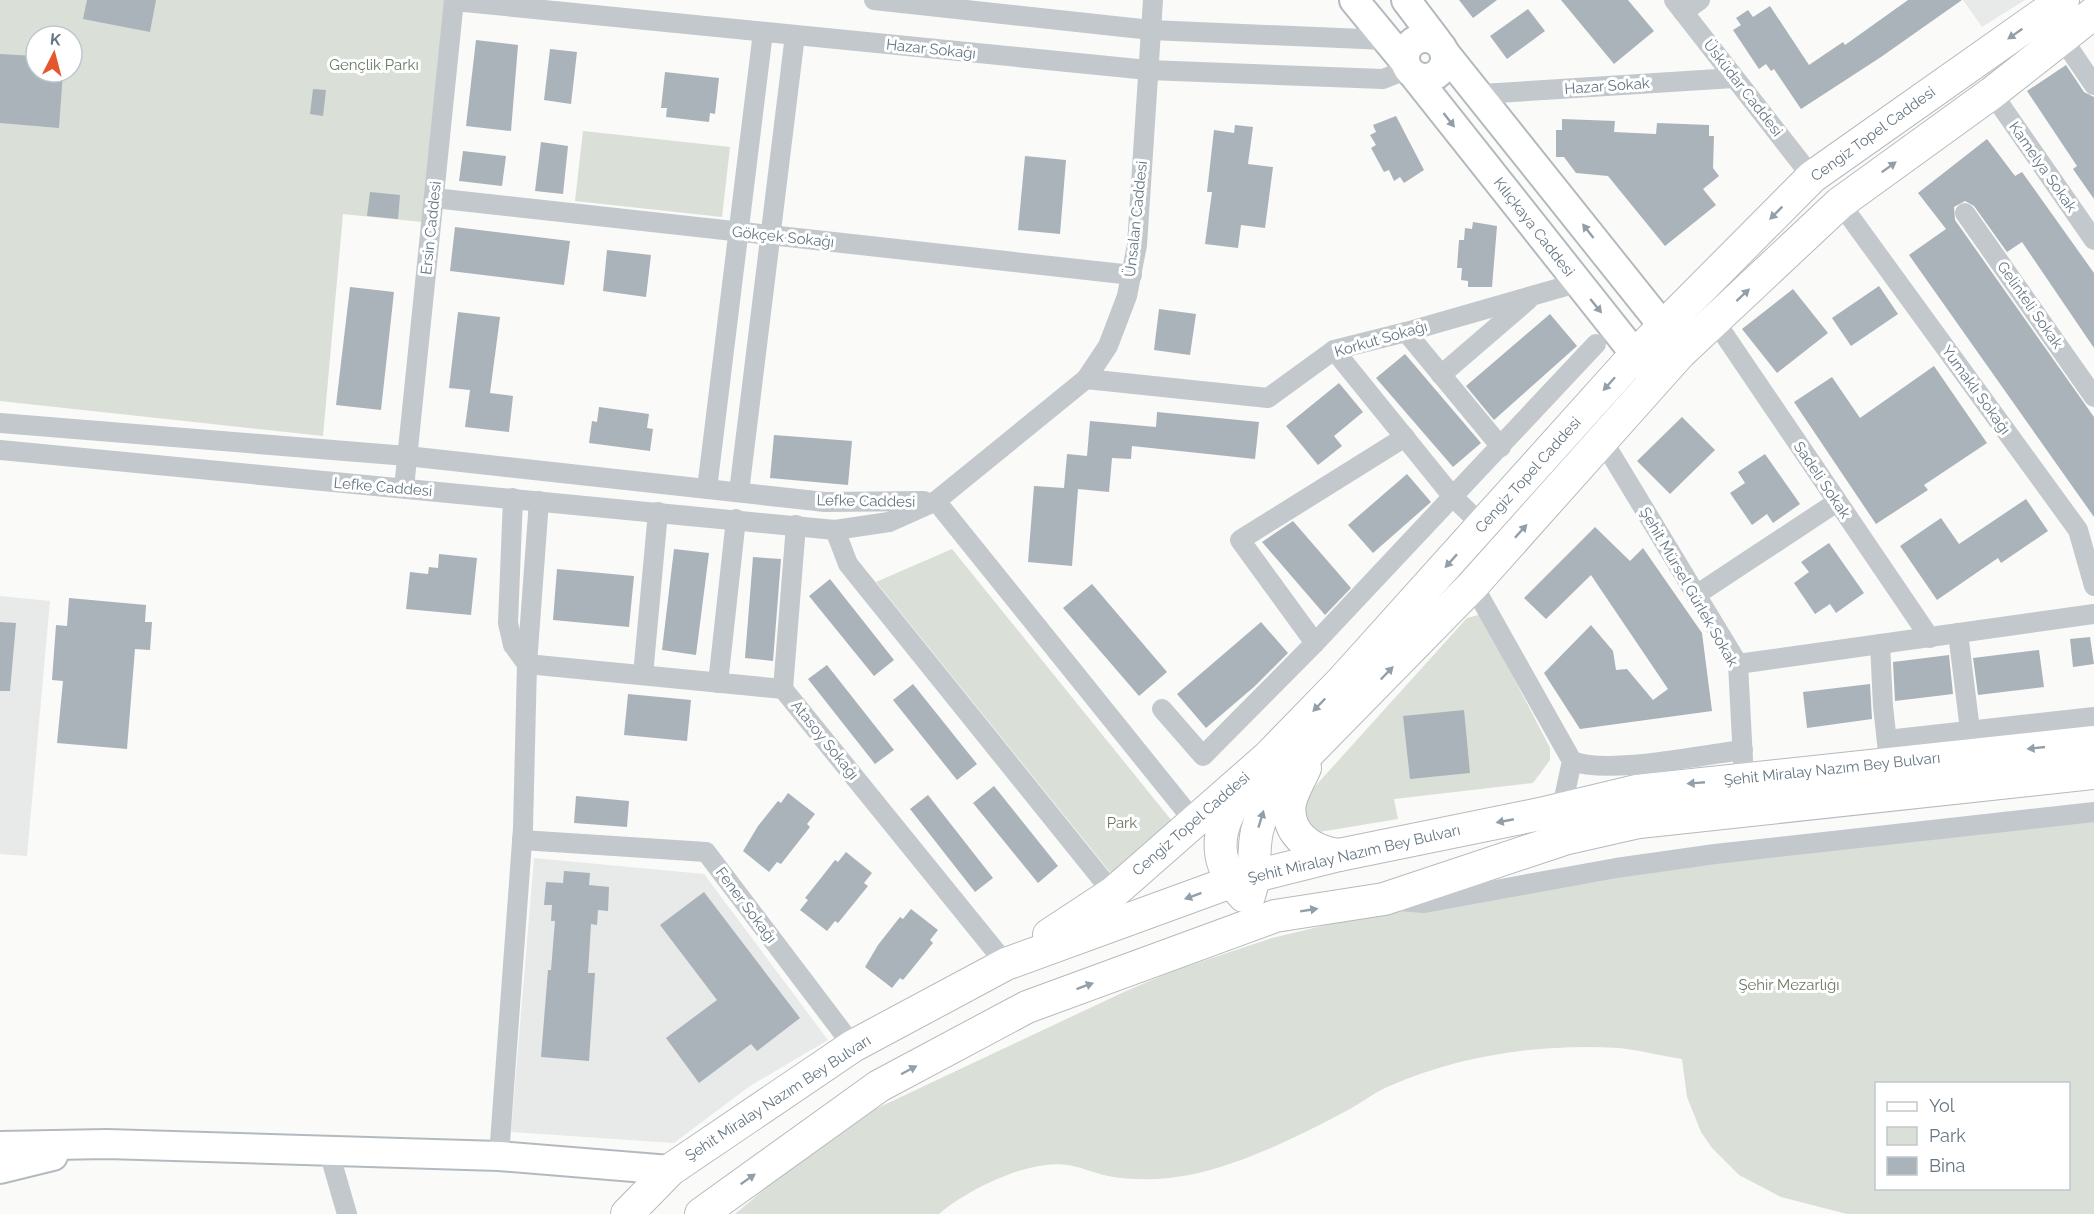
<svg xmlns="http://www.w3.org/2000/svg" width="2094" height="1214" viewBox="0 0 2094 1214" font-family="Raleway,sans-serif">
<rect width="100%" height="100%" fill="#fafaf8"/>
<!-- built -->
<g fill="#e8e9e9">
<path d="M1963,0H2025L1982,27Z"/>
<path d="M0,596L50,601L27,856L0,854Z"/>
<path d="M534,858L704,874L828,1040L750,1086L674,1143L511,1132Z"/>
</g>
<!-- green -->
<g fill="#dadfd7" fill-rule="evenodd">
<path d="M0,0H446L422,222L343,214L323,436L0,401ZM36,36H72V72H36Z"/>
<path d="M583,131L730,147L722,217L575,201Z"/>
<path d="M952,549L1189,842L1126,892L876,582Z"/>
<path d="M1478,615L1484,620L1550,748V760L1533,783L1394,799L1398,819L1313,833L1304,823V801L1309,793L1467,618Z"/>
<path d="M2094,820V1214H1847L1781,1197L1739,1175L1712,1148L1701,1132L1687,1097L1682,1059C1661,1056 1640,1050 1619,1048C1544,1043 1461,1055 1392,1085C1376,1091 1363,1102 1348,1110C1299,1136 1244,1164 1189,1175C1163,1180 1134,1181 1108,1176C1094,1173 1081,1167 1068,1165C1029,1159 968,1189 939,1214H735L797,1162L867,1113L1126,991L1173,971L1272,938L1402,907L1540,882ZM1876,1084H2068V1188H1876Z"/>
</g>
<!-- building -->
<g fill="#aab3b9">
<path d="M87,0H156L150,32L83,19Z"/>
<path d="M1459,0H1497L1473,18Z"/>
<path d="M1561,0H1628L1654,31L1614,64Z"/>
<path d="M1908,0H1962L1881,57L1801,109L1774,69L1771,71L1766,64L1759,69L1733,30L1741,25L1736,18L1748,10L1753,17L1770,6L1809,65L1843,42L1845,45Z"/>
<path d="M1528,9L1545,31L1507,59L1490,36Z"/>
<path d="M476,40L518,45L511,131L466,126Z"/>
<path d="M550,49L577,52L571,104L544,100Z"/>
<path d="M0,54L36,56V72H63L59,128L0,123Z"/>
<path d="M2066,65L2084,92L2094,97V199L2073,169L2077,166L2027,91Z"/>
<path d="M665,72L719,78L715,114L710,113L709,122L666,117L667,108H661Z"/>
<path d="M313,89L326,90L323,116L310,114Z"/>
<path d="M1396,116L1424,170L1404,183L1400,177L1394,181L1389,170L1384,172L1371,148L1376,145L1370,135L1376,132L1373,125Z"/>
<path d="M1562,119L1615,121L1614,132L1656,134L1657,123L1709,125V136H1714L1713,168L1719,176L1703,189L1716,205L1665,246L1608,176L1576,173L1564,157H1556V130H1562Z"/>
<path d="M1235,125L1253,127L1248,164L1273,167L1265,228L1241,225L1238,248L1205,244L1212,192H1207L1214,130L1234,133Z"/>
<path d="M1987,139L2015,176L2022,172L2094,273V348L2022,242L2007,252L1974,206L1965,201L1954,207L1955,220L2094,417V517L1909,255L1946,229L1918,193Z"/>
<path d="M541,142L568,146L563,194L535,191Z"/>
<path d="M463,151L506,156L502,186L459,181Z"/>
<path d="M1025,156L1066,160L1060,234L1018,230Z"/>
<path d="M370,192L400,195L398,219L367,216Z"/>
<path d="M1473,222L1497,226L1492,287H1468V281L1461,280L1462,268H1457L1459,240H1464L1465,228L1472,229Z"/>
<path d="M455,227L570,241L564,285L450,271Z"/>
<path d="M607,250L651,255L646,297L603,291Z"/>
<path d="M1879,286L1898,314L1851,346L1832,318Z"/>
<path d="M350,287L394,292L381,410L336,405Z"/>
<path d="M1793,289L1828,333L1777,373L1742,329Z"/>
<path d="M1159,309L1196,314L1190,355L1154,350Z"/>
<path d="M458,312L500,317L490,393L513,396L509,432L465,427L470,390L449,388Z"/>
<path d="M1550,314L1577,346L1494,420L1466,386Z"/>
<path d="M1405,354L1481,443L1453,467L1376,378Z"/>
<path d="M1934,366L1987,443L1924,485L1928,490L1876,524L1794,402L1832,377L1860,418Z"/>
<path d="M1339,383L1363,412L1334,436L1342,446L1318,465L1286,426Z"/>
<path d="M599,407L649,414L647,428L653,429L650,451L589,443L592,421L597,422Z"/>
<path d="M1157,412L1259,422L1255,459L1132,446L1131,459L1112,458L1109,492L1078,489L1072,566L1028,562L1034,486L1064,488L1067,454L1087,456L1090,421L1156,427Z"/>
<path d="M1682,417L1715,450L1670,494L1637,461Z"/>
<path d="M774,435L852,441L848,485L770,478Z"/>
<path d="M1765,454L1800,504L1773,523L1767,514L1752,525L1730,493L1745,483L1738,472Z"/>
<path d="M1407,474L1431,502L1373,553L1348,525Z"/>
<path d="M2026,499L2048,531L2001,563L1998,558L1937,600L1900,546L1941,518L1959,544Z"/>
<path d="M1293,521L1351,588L1325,615L1262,542Z"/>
<path d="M1595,527L1630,561L1643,548L1702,633L1712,711L1580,729L1544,673L1591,625L1613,651L1616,670L1627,669L1653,700L1668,689L1591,575L1546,619L1524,598Z"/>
<path d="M1829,543L1864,593L1836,613L1830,604L1815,614L1794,583L1809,572L1801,562Z"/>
<path d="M674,549L709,553L696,655L662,650Z"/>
<path d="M439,554L477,558L471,615L406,609L410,572L428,574L429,567L438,568Z"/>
<path d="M753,557L781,559L773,661L745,658Z"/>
<path d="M557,569L634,576L629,627L553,620Z"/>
<path d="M830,579L894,660L874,676L809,596Z"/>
<path d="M1092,584L1167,672L1139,696L1063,608Z"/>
<path d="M69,598L146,605L145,622H152L150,650L135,649L127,749L57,743L63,681L52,680L56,625L67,626Z"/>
<path d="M0,622L16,623L10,691H0Z"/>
<path d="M1261,622L1288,653L1255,686L1206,728L1177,694Z"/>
<path d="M2090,637L2094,664L2073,667L2070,639Z"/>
<path d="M2039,650L2044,687L1978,695L1973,658Z"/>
<path d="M1949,655L1953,694L1895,701L1893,662Z"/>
<path d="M827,665L894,750L875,764L808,679Z"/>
<path d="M913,684L977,764L957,780L893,700Z"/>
<path d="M1870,684L1872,719L1807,728L1803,692Z"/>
<path d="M628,694L691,700L687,741L624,735Z"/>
<path d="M1464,710L1470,773L1410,779L1403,716Z"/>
<path d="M994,786L1058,866L1038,883L973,803Z"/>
<path d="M788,793L815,814L807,824L810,827L781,864L777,862L769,872L743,851L758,826L778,801L781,803Z"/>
<path d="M928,795L993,878L975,892L910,809Z"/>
<path d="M576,796L629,801L627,827L574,823Z"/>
<path d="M846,852L872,873L864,883L868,886L838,923L835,921L827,931L800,910L808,900L805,898L821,878L835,860L838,862Z"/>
<path d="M564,871L590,873L589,885L609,887L608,911L598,910L597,925L591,924L588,973H595L589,1061L541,1057L548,970H551L555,921H551L552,905H544L546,882L563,883Z"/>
<path d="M704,892L800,1018L757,1051L751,1044L699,1083L666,1038L717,1000L660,925Z"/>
<path d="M911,909L938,930L930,940L933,943L903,980L900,978L892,988L865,967L878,945L900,917L903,919Z"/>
</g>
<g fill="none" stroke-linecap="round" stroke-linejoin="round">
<defs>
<g id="secondary">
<path d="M1354,0L1405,62"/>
<path d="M1406,0L1437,41"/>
<circle cx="1425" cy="58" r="20"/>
<path d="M1445,53L1663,326L1676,346"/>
<path d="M1413,74L1650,373"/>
<path d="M0,1146L107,1144L499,1156L670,1170"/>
<path d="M0,1169L53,1156"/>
</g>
<g id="primary">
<path d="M1305,768C1300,779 1292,792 1290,803C1285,834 1312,852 1339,855"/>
<path d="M1244,896C1209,859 1216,824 1246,786"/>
<path d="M1249,896C1257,873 1252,854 1257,831C1261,813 1269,799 1278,784L1473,585L1680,353L1840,203L1992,93L2094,13"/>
<path d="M1049,935L1113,893L1268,757L1342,681L1636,354L1812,177L2063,0"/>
<path d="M627,1214L670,1170L853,1046L1006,964L1231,882L1339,855L1540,814L1636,791L2094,742"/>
<path d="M701,1214L879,1086L1027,1007L1275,916L1384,899L1564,839L1639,822L2094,773"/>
</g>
</defs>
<!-- secondary casing -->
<use href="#secondary" stroke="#b3babf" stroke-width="32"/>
<!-- primary casing -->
<use href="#primary" stroke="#b5babe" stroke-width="34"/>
<!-- street -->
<g stroke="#c3c8cc" stroke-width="20">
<path d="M874,0L1151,30L1386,40"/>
<path d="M1674,0L1812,177"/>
<path d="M454,1L1148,70L1383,79L1408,69"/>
<path d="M1683,12L1700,0"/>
<path d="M2062,38L2094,85"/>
<path d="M1992,93L2094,240"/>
<path d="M1481,94L1734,78"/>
<path d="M434,198L1132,275"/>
<path d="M1840,203L2078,530L2094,586"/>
<path d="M1965,213L2094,397"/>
<path d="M1715,321L1930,638"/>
<path d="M1406,332L1501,447"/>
<path d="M1334,350L1453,497L1483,526"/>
<path d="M1441,375L1528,300"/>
<path d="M1086,379L1268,398L1334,350L1406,332L1577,283"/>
<path d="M0,423L407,456L825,502L924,501"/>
<path d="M1603,441L1738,664L1744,779"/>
<path d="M0,450L835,530L889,522L936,501L1086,379L1108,346L1127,296L1137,245L1153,0"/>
<path d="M404,488L454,0"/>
<path d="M707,489L763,32"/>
<path d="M739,492L795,35"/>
<path d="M513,498L508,623L513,645L527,664L783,689L1006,964"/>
<path d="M936,501L1193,820"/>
<path d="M835,530L848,564L1113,893"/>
<path d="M1473,585L1572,761L1562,807"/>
<path d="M1696,595L1837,502"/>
<path d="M1958,633L1970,730"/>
<path d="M1315,643L1240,540L1405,437"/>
<path d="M1880,644L1883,706L1888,752"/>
<path d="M1738,664L2094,614"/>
<path d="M643,675L658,512"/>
<path d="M718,683L736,519"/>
<path d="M783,689L796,525"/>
<path d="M1162,709L1203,756L1315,643L1596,344"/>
<path d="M1887,740L2094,717"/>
<path d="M1572,761C1609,775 1701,755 1743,750"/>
<path d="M522,840L706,852L853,1046"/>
<path d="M1399,901L1424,903L1616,868L1715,854L2094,812"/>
<path d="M329,1152L347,1214"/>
<path d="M499,1156L523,828L527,664L539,501"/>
</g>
<!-- secondary -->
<use href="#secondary" stroke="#fff" stroke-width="28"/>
<!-- primary -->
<use href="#primary" stroke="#fff" stroke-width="32"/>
</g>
<!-- one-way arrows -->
<defs><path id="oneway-solid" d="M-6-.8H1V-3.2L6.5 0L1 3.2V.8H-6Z" transform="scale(1.5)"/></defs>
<g fill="#939fa8">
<use href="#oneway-solid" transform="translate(2015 34) rotate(145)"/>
<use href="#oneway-solid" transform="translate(1449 120) rotate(52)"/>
<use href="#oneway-solid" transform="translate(1889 167) rotate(-36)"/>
<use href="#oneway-solid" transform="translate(1776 213) rotate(135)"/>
<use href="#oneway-solid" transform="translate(1588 231) rotate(-128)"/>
<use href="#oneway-solid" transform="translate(1743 295) rotate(-43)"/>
<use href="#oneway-solid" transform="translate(1596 306) rotate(51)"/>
<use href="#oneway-solid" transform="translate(1609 384) rotate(132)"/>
<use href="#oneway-solid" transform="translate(1521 531) rotate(-48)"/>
<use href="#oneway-solid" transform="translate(1451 561) rotate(132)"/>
<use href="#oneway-solid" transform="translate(1387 673) rotate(-46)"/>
<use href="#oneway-solid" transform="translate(1319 705) rotate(134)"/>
<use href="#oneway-solid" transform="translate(2036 748) rotate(174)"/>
<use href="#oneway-solid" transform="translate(1696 783) rotate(175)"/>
<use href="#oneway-solid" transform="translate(1261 819) rotate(-73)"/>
<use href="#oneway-solid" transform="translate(1505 821) rotate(169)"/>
<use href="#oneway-solid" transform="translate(1193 896) rotate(160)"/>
<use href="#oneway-solid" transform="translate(1309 910) rotate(-9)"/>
<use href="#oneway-solid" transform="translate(1085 986) rotate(-20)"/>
<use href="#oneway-solid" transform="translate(909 1070) rotate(-28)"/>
<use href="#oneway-solid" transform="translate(748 1179) rotate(-35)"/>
</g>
<g text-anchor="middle" stroke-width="6" stroke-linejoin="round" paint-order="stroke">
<!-- street labels -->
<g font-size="15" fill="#657683" stroke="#fff">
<text transform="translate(931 49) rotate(6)" y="5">Hazar Sokağı</text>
<text transform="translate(1607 86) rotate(-4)" y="5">Hazar Sokak</text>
<text transform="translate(1743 88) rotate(52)" y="5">Üsküdar Caddesi</text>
<text transform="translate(1873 134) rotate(-36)" y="5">Cengiz Topel Caddesi</text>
<text transform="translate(2043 167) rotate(55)" y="5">Kamelya Sokak</text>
<text transform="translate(1136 219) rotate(-84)" y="5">Ünsalan Caddesi</text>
<text transform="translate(1534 227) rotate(52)" y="5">Kılıçkaya Caddesi</text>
<text transform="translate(431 228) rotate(-84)" y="5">Ersin Caddesi</text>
<text transform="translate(783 237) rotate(6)" y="5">Gökçek Sokağı</text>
<text transform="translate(2030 305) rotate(55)" y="5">Gelinteli Sokak</text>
<text transform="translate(1381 339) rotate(-16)" y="5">Korkut Sokağı</text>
<text transform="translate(1976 390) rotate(54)" y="5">Yumaklı Sokağı</text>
<text transform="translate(1528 475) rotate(-48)" y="5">Cengiz Topel Caddesi</text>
<text transform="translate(1822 480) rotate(56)" y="5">Sadeli Sokak</text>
<text transform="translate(383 487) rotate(5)" y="5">Lefke Caddesi</text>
<text transform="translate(866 501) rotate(1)" y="5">Lefke Caddesi</text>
<text transform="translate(1689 587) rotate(60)" y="5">Şehit Mürsel Gürlek Sokak</text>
<text transform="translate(825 740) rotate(51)" y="5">Atasoy Sokağı</text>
<text transform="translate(1832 769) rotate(-6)" y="5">Şehit Miralay Nazım Bey Bulvarı</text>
<text transform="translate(1191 824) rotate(-41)" y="5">Cengiz Topel Caddesi</text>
<text transform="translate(1354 854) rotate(-13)" y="5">Şehit Miralay Nazım Bey Bulvarı</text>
<text transform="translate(746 905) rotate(53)" y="5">Fener Sokağı</text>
<text transform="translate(778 1098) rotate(-33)" y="5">Şehit Miralay Nazım Bey Bulvarı</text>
</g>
<!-- park labels -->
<g font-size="15" fill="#687a64" stroke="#fff">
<text x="374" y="70">Gençlik Parkı</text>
<text x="1122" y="828">Park</text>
<text x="1789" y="990">Şehir Mezarlığı</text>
</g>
</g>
<!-- legend -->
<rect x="1875" y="1082" width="195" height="108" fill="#ffffff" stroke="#c1c8cd" stroke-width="1.5"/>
<rect x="1887" y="1102" width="30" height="9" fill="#ffffff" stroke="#c1c8cd" stroke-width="1.5"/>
<text x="1929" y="1112" font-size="18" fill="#657683">Yol</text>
<rect x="1887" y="1127" width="30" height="18" fill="#dadfd7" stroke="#c1c8cd" stroke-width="1.5"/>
<text x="1929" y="1142" font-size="18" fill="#657683">Park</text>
<rect x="1887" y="1157" width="30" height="18" fill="#aab3b9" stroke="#c1c8cd" stroke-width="1.5"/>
<text x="1929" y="1172" font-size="18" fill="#657683">Bina</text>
<!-- north arrow -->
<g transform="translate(54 54) rotate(6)"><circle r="28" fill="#ffffff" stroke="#c1c8cd" stroke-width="1.5"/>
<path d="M0-4.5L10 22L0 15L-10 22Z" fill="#e4572e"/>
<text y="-9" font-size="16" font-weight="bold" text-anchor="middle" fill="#657683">K</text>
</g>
</svg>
